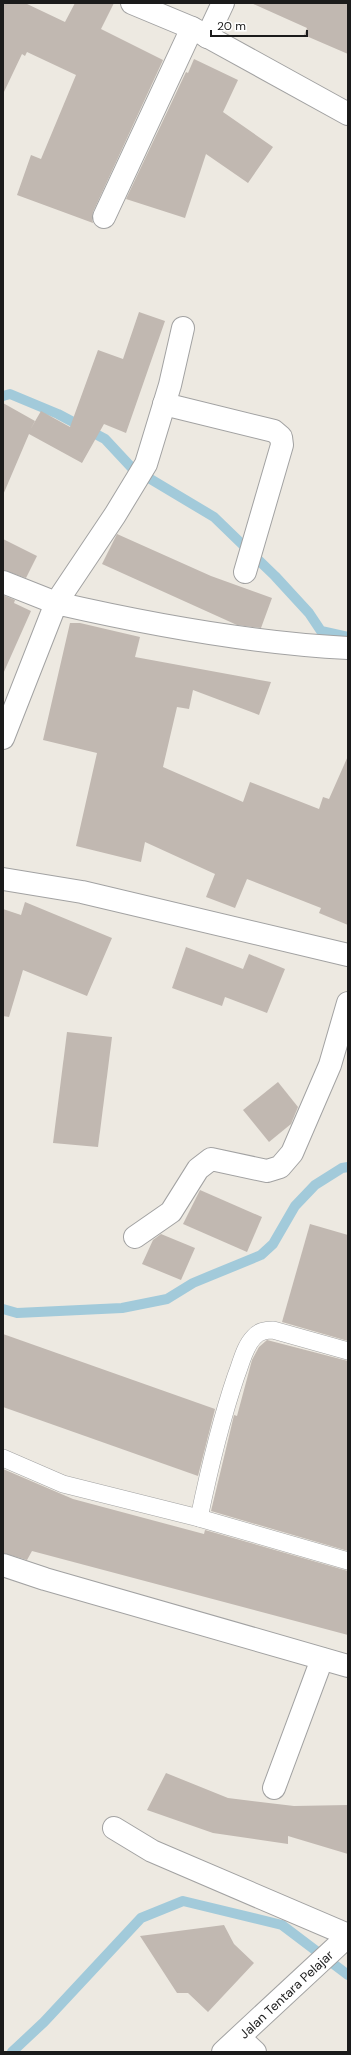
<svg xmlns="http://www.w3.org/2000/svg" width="351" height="2055" viewBox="0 0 351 2055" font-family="'DM Sans',sans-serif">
<rect width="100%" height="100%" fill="#ede9e1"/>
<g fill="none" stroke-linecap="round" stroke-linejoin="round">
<!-- stream -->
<g stroke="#a2cada" stroke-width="10">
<path d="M3,396L10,394L58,414L105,439L132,468L214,517L275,576L309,613L321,631L348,637"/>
<path d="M3,1309L17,1313L122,1308L167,1299L193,1283L261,1255L273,1244L295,1206L315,1185L342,1168L348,1167"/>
<path d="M12,2052L44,2022L141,1918L183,1901L282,1925L348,1975"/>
</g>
</g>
<!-- building -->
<g fill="#c1b8b1">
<path d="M3,3H25L65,22L75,3H114L101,29L163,60L93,212L92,218L93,223L17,195L31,155L41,159L76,75L27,52L25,56L22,54L3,94Z"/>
<path d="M251,3H348V54L304,35L307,28Z"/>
<path d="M194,59L238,80L223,112L273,147L248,183L206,154L185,218L126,199L186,72L188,73Z"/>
<path d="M139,312L165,321L126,433L104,424L82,463L29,434L3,495V403L35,421L30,430L41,411L70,427L98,350L123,359Z"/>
<path d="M117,534L211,576L272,598L261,628L237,625L102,564Z"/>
<path d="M3,539L37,556L26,578L3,570Z"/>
<path d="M3,595L15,600L14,603L31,611L3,674Z"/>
<path d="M70,623H80L140,637L135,657L271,682L259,715L193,690L189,709L177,707L163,767L243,802L250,782L319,809L323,797L329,799L348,756V925L319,913L321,908L247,879L235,908L206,897L215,874L145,842L141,862L76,846L97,753L43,740Z"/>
<path d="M25,902L112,938L87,996L23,970L9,1017L3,1016V909L21,915Z"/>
<path d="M186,947L243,969L249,954L285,969L267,1013L225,997L222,1006L172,988Z"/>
<path d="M67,1032L112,1037L98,1147L53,1143Z"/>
<path d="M278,1082L298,1107L291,1124L269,1142L243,1110Z"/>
<path d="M200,1190L262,1217L247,1252L183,1224Z"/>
<path d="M310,1224L348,1235V1341L282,1322Z"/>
<path d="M161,1234L195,1248L181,1280L142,1264L153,1240Z"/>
<path d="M3,1334L215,1409L198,1476L3,1407Z"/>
<path d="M267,1340L348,1361V1551L211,1511L230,1432L234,1415L237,1416L252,1360L259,1347Z"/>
<path d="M3,1469L73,1499L204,1534L205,1530L348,1571V1635L32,1551L27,1560L3,1553Z"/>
<path d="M166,1773L228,1798L294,1806L348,1805V1854L288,1836V1844L213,1833L147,1810Z"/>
<path d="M224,1925L234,1944L254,1963L208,2012L188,1993H177L140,1936Z"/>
</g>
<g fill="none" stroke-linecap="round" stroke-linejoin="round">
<defs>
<g id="lane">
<path d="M3,1458L63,1484L199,1518L348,1561"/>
<path d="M199,1518C209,1470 220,1423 236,1376C241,1364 244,1347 254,1337C259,1331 265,1330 273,1330L348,1351"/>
</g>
<g id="street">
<path d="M132,3L192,28L348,114"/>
<path d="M207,37L223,3"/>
<path d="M104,217L192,28"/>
<path d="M164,404L274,431L281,437L282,445L245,572"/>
<path d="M3,582L56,603L115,515L146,464L170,385L183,328"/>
<path d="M3,738L56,603C152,625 250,643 348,648"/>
<path d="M3,879L82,892L348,955"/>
<path d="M135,1237L171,1212L198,1169L211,1159L267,1171L280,1167L292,1153L330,1065L348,1003"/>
<path d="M3,1565L45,1579L348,1666"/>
<path d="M274,1788L322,1659"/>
<path d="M114,1828L152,1851L348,1935"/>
<path d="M240,2038L255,2052"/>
<path d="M223,2052L348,1936"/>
</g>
</defs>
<!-- lane casing -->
<use href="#lane" stroke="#a2a2a2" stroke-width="18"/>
<!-- street casing -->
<use href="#street" stroke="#a2a2a2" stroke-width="24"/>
<!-- lane -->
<use href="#lane" stroke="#fff" stroke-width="17"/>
<!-- street -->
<use href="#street" stroke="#fff" stroke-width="22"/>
</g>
<g text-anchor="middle" stroke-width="3.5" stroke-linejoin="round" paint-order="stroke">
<!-- street labels -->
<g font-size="13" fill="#1b1b1b" stroke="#fff">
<text transform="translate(286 1994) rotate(-43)" y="5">Jalan Tentara Pelajar</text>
</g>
</g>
<!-- border -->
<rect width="351" height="2055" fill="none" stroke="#1b1b1b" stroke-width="8"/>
<!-- scale -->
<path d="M211 30v6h96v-6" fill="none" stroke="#1b1b1b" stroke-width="2"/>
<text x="217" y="30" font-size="12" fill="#1b1b1b" stroke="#ffffff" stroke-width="3" paint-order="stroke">20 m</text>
</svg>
